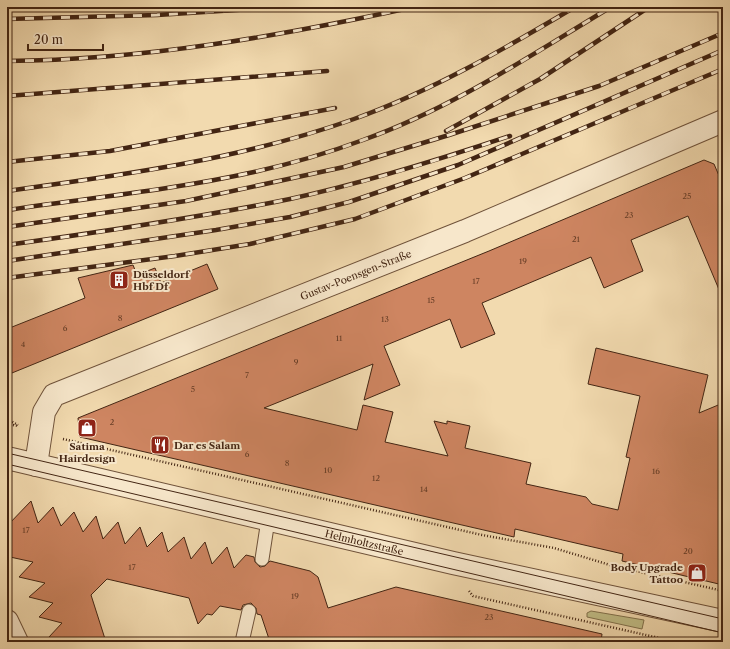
<svg xmlns="http://www.w3.org/2000/svg" width="730" height="649" viewBox="0 0 730 649" font-family="'Libre Caslon Text',serif">
<rect width="100%" height="100%" fill="#f2daaf"/>
<filter id="stains"><feTurbulence type="fractalNoise" baseFrequency=".005" numOctaves="4"/><feColorMatrix values="0 0 0 0 .2 0 0 0 0 .09 0 0 0 0 .02 0 0 0 .5 -.17"/></filter>
<radialGradient id="worn" r=".72"><stop offset=".6" stop-color="#630" stop-opacity="0"/><stop offset="1" stop-color="#630" stop-opacity=".3"/></radialGradient>
<!-- green -->
<path fill="#c1bd86" stroke="#82714c" d="M591,611L644,620L642,629L587,617V613Z"/>
<!-- building -->
<g fill="#ce8561" stroke="#432513">
<path d="M704,160L714,164L723,185V299L688,216L631,240L643,271L604,288L591,257L482,303L495,334L461,348L450,319L384,346L400,385L364,400L373,364L264,408L357,430L363,405L393,412L385,442L448,456L434,421L447,424V421L470,426L465,448L531,463L526,484L586,497L592,504L618,510L630,458L626,457L640,396L588,384L596,348L708,375L699,413L723,403V585L622,561L623,554L515,529L514,537L80,437L78,418L489,251Z"/>
<path d="M207,264L218,289L7,375V329L85,298L78,278L133,265L137,275L155,268L161,283Z"/>
<path d="M31,501L38,523L53,507L61,526L74,512L83,532L96,516L103,539L118,522L125,544L140,527L147,547L162,532L168,552L184,537L191,559L205,542L212,564L227,547L234,568L246,555L254,557L255,562L260,567L265,566L270,561L310,571L318,577L328,608L396,587L602,634L601,642H270L261,615L257,614L256,608L251,603L243,605L241,610L220,606L212,615L207,614L198,624L189,598L107,579L91,595L106,642H69L49,637L62,623L39,617L53,603L29,597L45,583L19,577L33,562L10,557L7,548V526Z"/>
</g>
<g fill="none" stroke-linecap="round" stroke-linejoin="round">
<defs>
<g id="service">
<path d="M262,559L268,520"/>
<path d="M242,642L249,611"/>
</g>
<g id="minor">
<path id="s1" d="M36,465L44,412L54,395L465,231L723,121"/>
<path d="M7,621L17,642"/>
</g>
<g id="tertiary">
<path id="s2" d="M7,458L453,563L723,621"/>
</g>
</defs>
<!-- service casing -->
<use href="#service" stroke="#6f523a" stroke-width="15"/>
<!-- minor casing -->
<use href="#minor" stroke="#6f523a" stroke-width="24"/>
<!-- tertiary casing -->
<use href="#tertiary" stroke="#6f523a" stroke-width="24"/>
<!-- path -->
<g stroke="#432513" stroke-width="2.5" stroke-dasharray="1 2" stroke-linecap="butt">
<path d="M7,419L18,425"/>
<path d="M7,424L18,426"/>
<path d="M63,439L482,535L554,548L610,565L723,591"/>
<path d="M469,591L473,596L677,642"/>
</g>
<!-- service -->
<use href="#service" stroke="#f7e7cb" stroke-width="13"/>
<!-- minor -->
<use href="#minor" stroke="#f7e7cb" stroke-width="22"/>
<!-- tertiary -->
<use href="#tertiary" stroke="#f7e7cb" stroke-width="22"/>
<!-- tram -->
<g stroke="#432513" stroke-width="1">
<path d="M7,453L723,619"/>
<path d="M7,464L723,633"/>
</g>
<defs>
<g id="rail">
<path d="M7,19L157,15L284,7"/>
<path d="M7,61C144,60 280,36 414,7"/>
<path d="M7,96L327,71"/>
<path d="M446,131L540,79L649,7"/>
<path d="M7,162L110,151L335,108"/>
<path d="M7,191C124,175 242,159 354,119C432,91 504,49 575,7"/>
<path d="M7,210C89,198 173,190 254,172C290,164 328,153 363,140C451,109 531,55 611,7"/>
<path d="M7,227L186,201L344,167L449,135L599,86L723,33"/>
<path d="M7,245C101,232 197,218 290,199C365,183 438,160 510,136"/>
<path d="M7,261L216,230L290,217L349,202L458,165L723,50"/>
<path d="M7,278L175,256L250,244L355,219L465,178L723,69"/>
</g>
</defs>
<!-- rail casing -->
<use href="#rail" stroke="#432513" stroke-width="4.5"/>
<!-- rail -->
<use href="#rail" stroke="#f7e7cb" stroke-width="3" stroke-dasharray="9" stroke-linecap="butt"/>
</g>
<!-- icons -->
<defs>
<symbol id="building-square" viewBox="-11 -11 22 22"><rect x="-9" y="-9" width="18" height="18" rx="4" fill="#8f2418" stroke="#f7e7cb"/><path d="M-4-6H4V6H1V3H-1V6H-4ZM-2.5-4.3h1.7v1.8h-1.7ZM.8-4.3h1.7v1.8H.8ZM-2.5-1h1.7V.8h-1.7ZM.8-1h1.7V.8H.8Z" fill="#fff"/></symbol>
<symbol id="shop-square" viewBox="-11 -11 22 22"><rect x="-9" y="-9" width="18" height="18" rx="4" fill="#8f2418" stroke="#f7e7cb"/><path d="M-5-2.5h2.3a2.7 3.5 0 0 1 5.4 0H5L5.5 6h-11ZM-1.5-2.5h3a1.5 2.3 0 0 0-3 0Z" fill="#fff"/></symbol>
<symbol id="restaurant-square" viewBox="-11 -11 22 22"><rect x="-9" y="-9" width="18" height="18" rx="4" fill="#8f2418" stroke="#f7e7cb"/><path d="M-5-6h1v4h1v-4h1v4h1v-4h1v5L-1.5 .5V6h-2V.5L-5-1ZM5-6V6H3V1.5H1.5Q1.5-4 5-6Z" fill="#fff"/></symbol>
</defs>
<g fill-rule="evenodd">
<use href="#building-square" x="108" y="269" width="22" height="22"/>
<use href="#shop-square" x="76" y="417" width="22" height="22"/>
<use href="#restaurant-square" x="149" y="434" width="22" height="22"/>
<use href="#shop-square" x="686" y="562" width="22" height="22"/>
</g>
<g text-anchor="middle" stroke-width="4" stroke-linejoin="round" paint-order="stroke">
<!-- number labels -->
<g font-size="8" fill="#663d26">
<text x="687" y="199">25</text>
<text x="629" y="218">23</text>
<text x="576" y="242">21</text>
<text x="523" y="264">19</text>
<text x="476" y="284">17</text>
<text x="431" y="303">15</text>
<text x="120" y="321">8</text>
<text x="385" y="322">13</text>
<text x="65" y="331">6</text>
<text x="339" y="341">11</text>
<text x="23" y="347">4</text>
<text x="296" y="365">9</text>
<text x="247" y="378">7</text>
<text x="193" y="392">5</text>
<text x="112" y="425">2</text>
<text x="247" y="457">6</text>
<text x="287" y="466">8</text>
<text x="328" y="473">10</text>
<text x="656" y="474">16</text>
<text x="376" y="481">12</text>
<text x="424" y="492">14</text>
<text x="26" y="533">17</text>
<text x="688" y="554">20</text>
<text x="132" y="570">17</text>
<text x="295" y="599">19</text>
<text x="489" y="620">23</text>
</g>
<!-- poi labels -->
<g font-size="10" font-weight="bold" fill="#432513" stroke="#f7e7cb" text-anchor="start">
<text x="133" y="278">Düsseldorf<tspan x="133" dy="12">Hbf Df</tspan></text>
<text x="174" y="449">Dar es Salam</text>
<text x="87" y="450" text-anchor="middle">Satima<tspan x="87" dy="12">Hairdesign</tspan></text>
<text x="683" y="571" text-anchor="end">Body Upgrade<tspan x="683" dy="12">Tattoo</tspan></text>
</g>
<!-- street labels -->
<g font-size="10" fill="#432513" stroke="#f7e7cb">
<text dy="4" stroke="none"><textPath href="#s1" startOffset="398">Gustav-Poensgen-Straße</textPath></text>
<text dy="4" stroke="none"><textPath href="#s2" startOffset="367">Helmholtzstraße</textPath></text>
</g>
</g>
<!-- margin -->
<rect width="730" height="649" fill="none" stroke="#f2daaf" stroke-width="24"/>
<rect x="8" y="8" width="714" height="633" fill="none" stroke="#432513" stroke-width="2"/>
<rect x="12" y="12" width="706" height="625" fill="none" stroke="#432513"/>
<!-- scale -->
<path d="M28 44v6h75v-6" fill="none" stroke="#432513" stroke-width="2"/>
<text x="34" y="44" font-size="12" fill="#432513" stroke="#f7e7cb" stroke-width="3" paint-order="stroke">20 m</text>
<rect width="100%" height="100%" filter="url(#stains)"/>
<rect width="100%" height="100%" fill="url(#worn)"/>
</svg>
